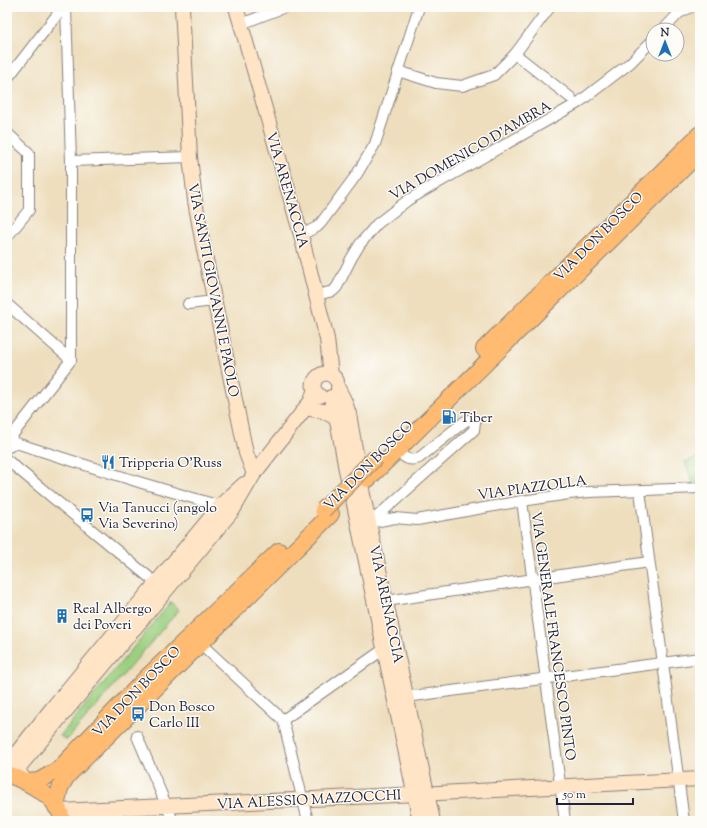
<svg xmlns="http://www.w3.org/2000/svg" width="707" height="828" viewBox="0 0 707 828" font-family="'Sorts Mill Goudy',serif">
<rect width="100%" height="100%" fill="#fdfcf7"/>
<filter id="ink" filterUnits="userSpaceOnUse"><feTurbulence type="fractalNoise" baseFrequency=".025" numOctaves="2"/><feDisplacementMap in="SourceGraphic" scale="8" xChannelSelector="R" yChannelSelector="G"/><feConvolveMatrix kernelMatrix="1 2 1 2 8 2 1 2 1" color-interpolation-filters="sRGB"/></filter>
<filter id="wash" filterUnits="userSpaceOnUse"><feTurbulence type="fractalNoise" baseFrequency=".012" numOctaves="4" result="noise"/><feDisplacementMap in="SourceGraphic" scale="16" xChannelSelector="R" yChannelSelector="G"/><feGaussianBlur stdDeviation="0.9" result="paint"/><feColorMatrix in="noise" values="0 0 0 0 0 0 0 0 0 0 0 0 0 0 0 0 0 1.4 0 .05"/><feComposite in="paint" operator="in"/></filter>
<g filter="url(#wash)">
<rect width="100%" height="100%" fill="#eedebd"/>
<!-- green -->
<g fill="#9bd081" stroke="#5e795e">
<path d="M700,456V483L693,484L685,462Z"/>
<path d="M171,602L179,610L67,740L60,736Z"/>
</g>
</g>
<g filter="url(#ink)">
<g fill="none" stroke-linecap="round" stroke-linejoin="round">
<defs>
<g id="street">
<path d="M241,24L285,7"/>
<path d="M663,30L679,13L691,7"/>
<path d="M515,54L571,98"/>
<path d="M398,71L436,83L462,86L494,75L515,54L550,7"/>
<path d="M7,79L63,7"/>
<path d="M7,133L29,153V210L7,237"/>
<path d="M71,161L190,157"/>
<path d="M301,235L317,227L321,223L357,174L375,144L419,7"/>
<path d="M317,295L333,291L337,287L351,259L360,244L377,224L408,200L578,103L630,63L653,40"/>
<path d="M7,304L71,360"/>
<path d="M188,304L214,301"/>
<path d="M7,442L71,360V161L66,7"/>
<path d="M7,448L16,443L142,483L220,506"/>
<path d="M7,460L156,583"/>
<path d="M640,491L684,821"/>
<path d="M522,501L565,821"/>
<path d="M371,522L474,430L475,422L473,420H468L464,422L419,458C409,462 405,458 397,451"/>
<path d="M369,523L395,518L417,520L522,501L569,494L589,492L700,488"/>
<path d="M386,601L649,562"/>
<path d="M201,644L283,720L308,821"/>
<path d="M406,697L700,658"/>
<path d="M283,720L384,649"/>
<path d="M137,736L173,821"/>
</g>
<g id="secondary">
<path d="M182,7L190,157L195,201L204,250L246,453L254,474"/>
<path d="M236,7L301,235L327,339L331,375"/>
<path d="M338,388L345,402L349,414L363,495L433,821"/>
<path d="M320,396C302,384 326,362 337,381"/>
<path d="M331,397L339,430L346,470L354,504L420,821"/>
<path d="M305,408L323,411L336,418"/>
<path d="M7,765L53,707L220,506L244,484"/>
<path d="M27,782L19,773L20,766L233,510L254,474L311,401L314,391"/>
<path d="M59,811L439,793L700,779"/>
</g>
<g id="primary">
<path d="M484,349L700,134"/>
<path d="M368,479L700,152"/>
<path d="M7,774C26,781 61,798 62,821"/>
<path d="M27,782L39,781L59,769L147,677L279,551"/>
<path d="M56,807L60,788L67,776L331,514"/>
</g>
</defs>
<!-- street casing -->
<use href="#street" stroke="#88807c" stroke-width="12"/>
<!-- secondary casing -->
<use href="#secondary" stroke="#88807c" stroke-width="16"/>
<!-- primary casing -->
<use href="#primary" stroke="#88807c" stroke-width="18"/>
<!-- street -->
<use href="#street" stroke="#fff" stroke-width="10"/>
<!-- secondary -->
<use href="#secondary" stroke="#ffe4c6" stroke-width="14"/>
<!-- primary -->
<use href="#primary" stroke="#febb71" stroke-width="16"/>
<defs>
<path id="primary-bridge" d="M323,510L376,457"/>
</defs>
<!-- primary-bridge casing -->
<use href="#primary-bridge" stroke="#88807c" stroke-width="18" stroke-linecap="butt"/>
<!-- primary-bridge -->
<use href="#primary-bridge" stroke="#febb71" stroke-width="16"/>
</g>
</g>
<!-- icons -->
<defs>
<symbol id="fuel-bare" viewBox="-9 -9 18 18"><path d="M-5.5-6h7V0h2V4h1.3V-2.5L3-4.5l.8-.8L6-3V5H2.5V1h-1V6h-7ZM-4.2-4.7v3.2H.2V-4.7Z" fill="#1f6fb2" stroke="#fdfcf7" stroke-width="2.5" paint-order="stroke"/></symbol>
<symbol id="restaurant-bare" viewBox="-9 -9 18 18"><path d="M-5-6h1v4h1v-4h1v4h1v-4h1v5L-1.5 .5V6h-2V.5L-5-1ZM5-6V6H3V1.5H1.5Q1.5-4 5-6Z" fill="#1f6fb2" stroke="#fdfcf7" stroke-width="2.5" paint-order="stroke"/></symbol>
<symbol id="bus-bare" viewBox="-9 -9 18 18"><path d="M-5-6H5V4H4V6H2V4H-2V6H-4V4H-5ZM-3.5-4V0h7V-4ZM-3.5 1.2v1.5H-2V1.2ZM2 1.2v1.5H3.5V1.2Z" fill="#1f6fb2" stroke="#fdfcf7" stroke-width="2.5" paint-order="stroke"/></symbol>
<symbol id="building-bare" viewBox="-9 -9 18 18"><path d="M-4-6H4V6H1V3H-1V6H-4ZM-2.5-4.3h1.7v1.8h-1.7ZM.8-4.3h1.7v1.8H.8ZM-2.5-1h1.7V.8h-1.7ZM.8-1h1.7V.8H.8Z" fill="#1f6fb2" stroke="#fdfcf7" stroke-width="2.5" paint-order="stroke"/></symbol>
</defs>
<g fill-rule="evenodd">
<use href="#fuel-bare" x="439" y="407" width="20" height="20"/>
<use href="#restaurant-bare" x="98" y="452" width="20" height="20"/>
<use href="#bus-bare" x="77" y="505" width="20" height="20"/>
<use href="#building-bare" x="52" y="606" width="20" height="20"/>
<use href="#bus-bare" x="128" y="704" width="20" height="20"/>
</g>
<g text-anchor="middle" stroke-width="3" stroke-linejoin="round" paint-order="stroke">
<!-- street labels -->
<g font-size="14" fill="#22223b" stroke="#fdfcf7">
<text transform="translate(470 150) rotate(-30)" y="5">VIA DOMENICO D'AMBRA</text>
<text transform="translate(288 190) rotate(74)" y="5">VIA ARENACCIA</text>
<text transform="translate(598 236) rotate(-45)" y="5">VIA DON BOSCO</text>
<text transform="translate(214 290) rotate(79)" y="5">VIA SANTI GIOVANNI E PAOLO</text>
<text transform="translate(368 465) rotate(-45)" y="5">VIA DON BOSCO</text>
<text transform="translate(532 487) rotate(-8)" y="5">VIA PIAZZOLLA</text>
<text transform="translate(387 604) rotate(78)" y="5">VIA ARENACCIA</text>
<text transform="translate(554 636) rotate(82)" y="5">VIA GENERALE FRANCESCO PINTO</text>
<text transform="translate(136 691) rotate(-46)" y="5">VIA DON BOSCO</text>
<text transform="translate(309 799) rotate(-3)" y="5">VIA ALESSIO MAZZOCCHI</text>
</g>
<!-- poi labels -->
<g font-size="14" fill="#22223b" stroke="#fdfcf7" text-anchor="start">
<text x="460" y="422">Tiber</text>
<text x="119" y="467">Tripperia O'Russ</text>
<text x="98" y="512">Via Tanucci (angolo<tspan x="98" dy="16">Via Severino)</tspan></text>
<text x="73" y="613">Real Albergo<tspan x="73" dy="16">dei Poveri</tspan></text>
<text x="149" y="711">Don Bosco<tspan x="149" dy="16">Carlo III</tspan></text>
</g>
</g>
<!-- margin -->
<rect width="707" height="828" fill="none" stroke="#fdfcf7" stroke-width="24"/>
<!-- north arrow -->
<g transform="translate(665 42)"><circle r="19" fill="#fdfcf7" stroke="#a5a5ac"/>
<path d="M0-3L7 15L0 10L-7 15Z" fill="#1f6fb2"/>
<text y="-6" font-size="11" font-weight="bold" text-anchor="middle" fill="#22223b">N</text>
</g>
<!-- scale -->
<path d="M557 798v6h76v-6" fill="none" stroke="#22223b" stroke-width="2"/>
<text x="563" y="798" font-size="12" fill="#22223b" stroke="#fdfcf7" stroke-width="3" paint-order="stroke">50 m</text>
</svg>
